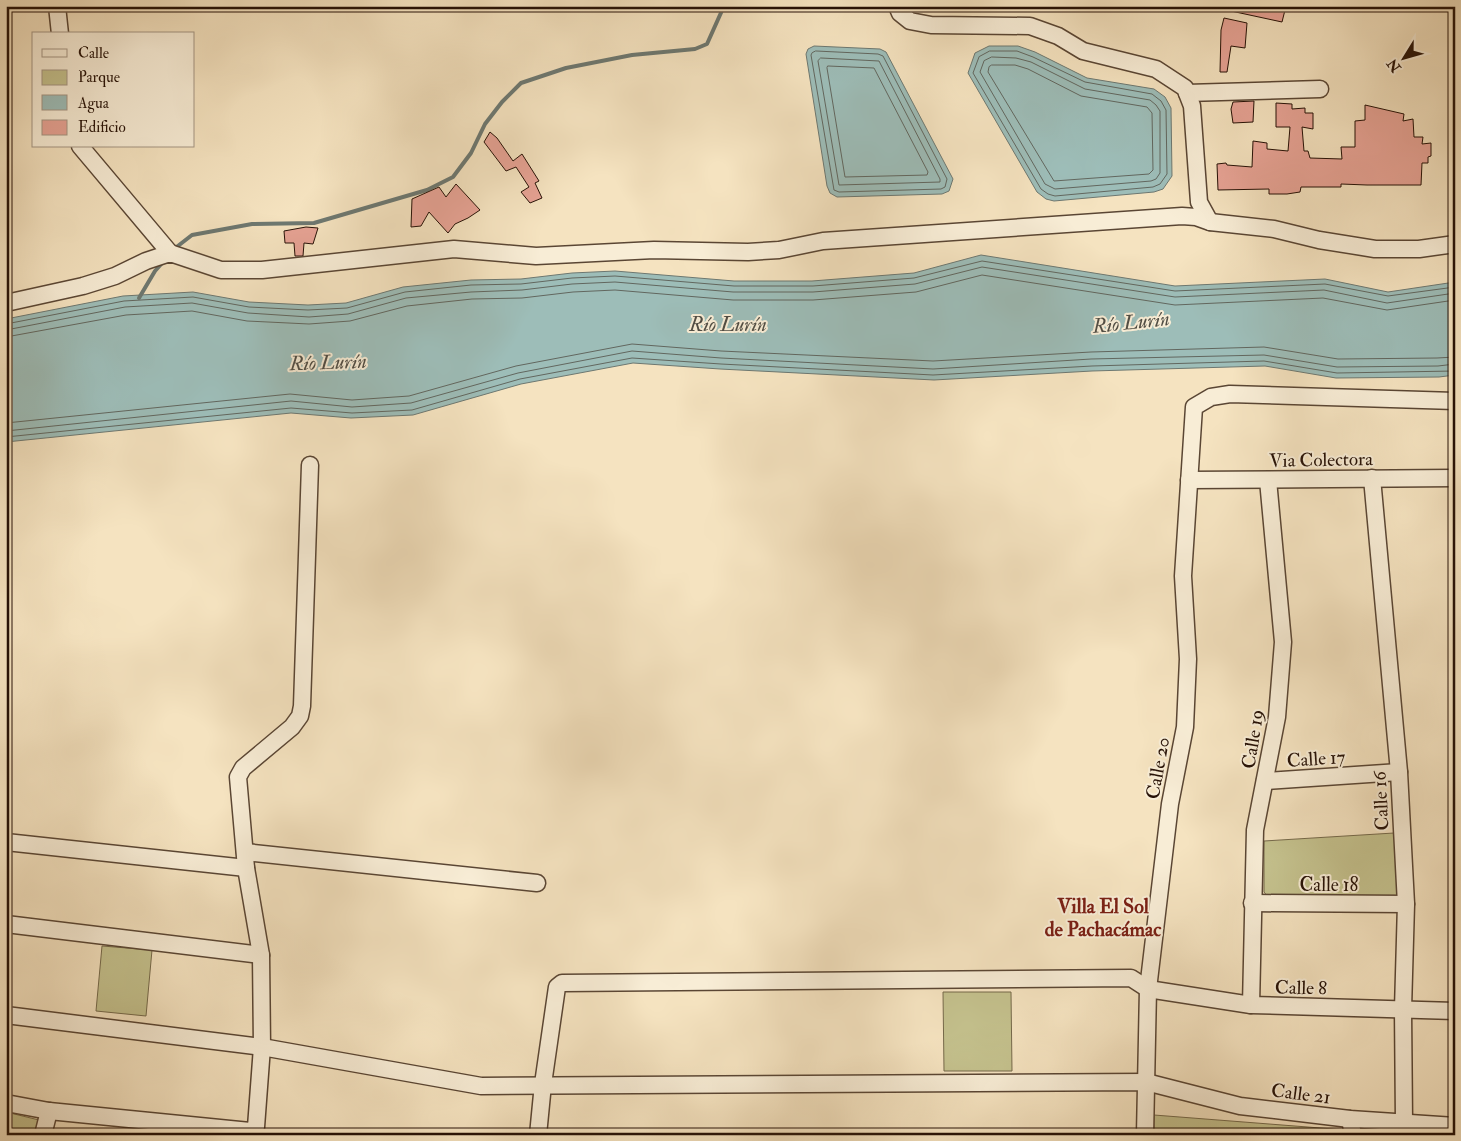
<svg xmlns="http://www.w3.org/2000/svg" width="1461" height="1141" viewBox="0 0 1461 1141" font-family="'IM FELL Double Pica',serif">
<rect width="100%" height="100%" fill="#f5e3c0"/>
<filter id="stains"><feTurbulence type="fractalNoise" baseFrequency=".004" numOctaves="4"/><feColorMatrix values="0 0 0 0 .2 0 0 0 0 .09 0 0 0 0 .02 0 0 0 .5 -.17"/></filter>
<radialGradient id="worn" r=".72"><stop offset=".6" stop-color="#630" stop-opacity="0"/><stop offset="1" stop-color="#630" stop-opacity=".3"/></radialGradient>
<!-- green -->
<g fill="#c4c18d" stroke="#75694a">
<path d="M1394,833L1400,897H1268L1264,892V841Z"/>
<path d="M102,946L152,950L146,1016L96,1011Z"/>
<path d="M943,992H1011L1012,1071H944Z"/>
<path d="M6,1112L39,1120L36,1135H6Z"/>
<path d="M1154,1115L1346,1130L1347,1135H1154Z"/>
</g>
<!-- water -->
<g fill="#9dbdb8" stroke="#6d7871">
<path d="M814,46L880,49L886,52L953,179L949,191L942,194L837,197L830,193L827,186L806,54L808,49Z"/>
<path d="M989,46H1018L1035,52L1087,78L1154,89L1165,97L1171,108L1172,176L1163,189L1154,192L1054,201L1046,199L1037,192L968,73L975,53Z"/>
<path d="M981,255L1175,286L1325,279L1388,292L1455,282V375L1439,377L1336,378L1265,366L1092,371L934,380L720,369L633,363L521,384L413,415L351,418L291,413L6,442V319L123,296L193,292L249,302L308,305L346,303L403,287L471,280L521,279L572,273L615,271L734,281H812L914,273Z"/>
</g>
<g fill="none" stroke-linecap="round" stroke-linejoin="round">
<!-- shore -->
<g stroke="#62675f" stroke-width="1">
<path d="M816,51L878,54L883,56L947,179L945,187L941,189L839,192L834,190L811,55L812,53Z"/>
<path d="M990,51H1017L1033,57L1085,82L1152,94L1161,101L1166,110L1167,174L1160,184L1153,187L1055,196L1048,194L1041,189L973,73L979,57Z"/>
<path d="M992,57L1016,58L1031,62L1085,89L1150,100L1156,105L1160,111V173L1156,179L1151,181L1055,189L1045,184L980,72L984,61Z"/>
<path d="M821,58L879,61L940,179V182L839,185L818,61Z"/>
<path d="M992,65H1015L1028,69L1081,96L1147,107L1152,113L1153,170L1149,174L1054,181L988,72L989,67Z"/>
<path d="M828,66L874,68L928,172L927,175L845,177L827,68Z"/>
<path d="M6,324L124,301L193,297L249,307L308,310L347,308L405,292L471,285L521,284L572,278L615,276L734,286H813L914,278L982,261L1175,291L1325,284L1388,296L1455,287"/>
<path d="M6,330L125,307L192,303L248,313L309,317L348,314L406,298L471,292L522,290L572,284L615,282L733,292H813L915,284L982,267L1175,297L1324,290L1387,303L1455,293"/>
<path d="M6,337L126,315L192,311L247,321L309,324L350,321L407,306L472,299L522,298L573,292L615,290L733,300H813L916,292L982,275L1175,305L1323,298L1387,310L1455,300"/>
<path d="M6,423L290,394L352,400L409,396L516,366L632,344L721,351L933,361L1091,352L1264,347L1338,359L1437,358L1455,357"/>
<path d="M6,431L291,401L352,407L411,403L518,373L632,351L721,358L933,369L1091,359L1264,355L1337,367L1438,366L1455,364"/>
<path d="M6,437L291,408L352,413L412,410L520,379L632,358L721,364L933,375L1092,366L1264,361L1337,373L1455,371"/>
</g>
<!-- stream -->
<g stroke="#6d7871" stroke-width="4">
<path d="M174,249L192,235L252,224L314,223L427,190L453,177L471,153L485,124L502,102L521,83L566,68L632,55L695,49L707,44L724,6"/>
<path d="M139,298L155,271L163,262"/>
</g>
</g>
<!-- building -->
<g fill="#e7a395" stroke="#261106">
<path d="M1232,6H1286L1282,22L1231,11Z"/>
<path d="M1224,18L1247,23L1245,48L1231,46L1227,72H1220L1221,30Z"/>
<path d="M1254,101L1253,122L1233,123L1231,109L1233,102Z"/>
<path d="M1276,103L1292,104V109L1305,108V113H1313V129L1302,127L1304,151H1308L1310,158L1342,159L1341,147H1355V121L1365,120V105L1404,114L1403,121L1413,119L1414,137H1423L1422,144L1431,143V156L1428,157V163H1422L1421,185H1367L1341,184V187H1301L1300,192L1287,194H1269V189L1218,190L1217,164L1226,163L1227,165L1252,167L1253,141L1267,143V149L1288,151L1290,127H1276Z"/>
<path d="M490,132L497,138L513,161L522,154L539,181L535,183L542,198L530,203L521,192L529,187L516,167L506,171L484,142Z"/>
<path d="M456,184L480,210L468,218L455,224L448,233L429,212L421,226L411,227L412,199L439,187L446,197Z"/>
<path d="M306,227L318,228L313,244L304,243L303,256H295L294,243H285L284,231Z"/>
</g>
<g fill="none" stroke-linecap="round" stroke-linejoin="round">
<defs>
<g id="street">
<path d="M57,6L60,34"/>
<path d="M897,6L900,13L910,21L931,25L1030,26L1058,36L1083,51L1156,69L1185,88L1192,106L1199,202L1210,222"/>
<path d="M1187,93L1320,89"/>
<path d="M80,146L170,253"/>
<path d="M6,303L83,286L115,276L146,261L170,253L221,270H262L454,249L536,256L654,250L748,252L779,250L823,241L1182,216L1196,217L1210,222L1274,229L1319,240L1375,249H1419L1455,244"/>
<path d="M1372,478L1399,772L1406,904L1403,1009L1404,1123"/>
<path d="M1189,480L1455,478"/>
<path d="M1265,781L1399,772"/>
<path d="M6,842L246,868"/>
<path d="M245,852L537,883"/>
<path d="M1252,903L1406,904"/>
<path d="M6,924L261,955"/>
<path d="M1251,1005L1255,830L1277,717L1283,642L1268,480"/>
<path d="M6,1015L262,1047L481,1086L1146,1082L1240,1106L1350,1119L1455,1126"/>
<path d="M6,1103L49,1111L250,1131L256,1127L262,1047L261,955L246,868L238,777L243,768L292,727L300,716L302,706L310,465"/>
<path d="M1350,1119L1353,1135"/>
<path d="M43,1135L49,1111"/>
<path d="M538,1135L543,1084L557,987L562,983L1131,978L1148,989L1251,1005L1455,1011"/>
<path d="M1145,1135L1148,989L1170,804L1185,727L1188,659L1183,576L1194,407L1211,397L1230,394L1455,401"/>
</g>
</defs>
<!-- street casing -->
<use href="#street" stroke="#5a4634" stroke-width="19"/>
<!-- street -->
<use href="#street" stroke="#f8edd6" stroke-width="16"/>
</g>
<g text-anchor="middle" stroke-width="4" stroke-linejoin="round" paint-order="stroke">
<!-- street labels -->
<g font-size="19" fill="#261106" stroke="#f8edd6">
<text transform="translate(1321 459) rotate(-1)" y="7">Via Colectora</text>
<text transform="translate(1252 739) rotate(-81)" y="7">Calle 19</text>
<text transform="translate(1316 758) rotate(-4)" y="7">Calle 17</text>
<text transform="translate(1157 768) rotate(-80)" y="7">Calle 20</text>
<text transform="translate(1380 801) rotate(-93)" y="7">Calle 16</text>
<text x="1329" y="891">Calle 18</text>
<text transform="translate(1301 987) rotate(1)" y="7">Calle 8</text>
<text transform="translate(1301 1093) rotate(7)" y="7">Calle 21</text>
</g>
<!-- water labels -->
<g font-size="20" font-style="italic" fill="#504d44" stroke="#f8edd6">
<text transform="translate(1131 322) rotate(-6)" y="7">Río Lurín</text>
<text x="728" y="331">Río Lurín</text>
<text transform="translate(328 362) rotate(-2)" y="7">Río Lurín</text>
</g>
<!-- neighbourhood labels -->
<g font-size="20" font-weight="bold" fill="#7a1f14" stroke="#f8edd6">
<text x="1103" y="913">Villa El Sol<tspan x="1103" dy="23">de Pachacámac</tspan></text>
</g>
</g>
<!-- margin -->
<rect width="1461" height="1141" fill="none" stroke="#f5e3c0" stroke-width="25"/>
<rect x="8" y="8" width="1446" height="1126" fill="none" stroke="#261106" stroke-width="2.5"/>
<rect x="12" y="12" width="1436" height="1116" fill="none" stroke="#261106"/>
<!-- legend -->
<rect x="32" y="32" width="162" height="115" fill="#f8edd6" stroke="#a49583"/>
<rect x="42" y="49" width="25" height="8" fill="#f8edd6" stroke="#a49583"/>
<text x="78" y="58" font-size="15" fill="#261106">Calle</text>
<rect x="42" y="70" width="25" height="15" fill="#c4c18d" stroke="#a49583"/>
<text x="78" y="82" font-size="15" fill="#261106">Parque</text>
<rect x="42" y="95" width="25" height="15" fill="#9dbdb8" stroke="#a49583"/>
<text x="78" y="108" font-size="15" fill="#261106">Agua</text>
<rect x="42" y="120" width="25" height="15" fill="#e7a395" stroke="#a49583"/>
<text x="78" y="132" font-size="15" fill="#261106">Edificio</text>
<!-- north arrow -->
<g transform="translate(1404 58) rotate(233)" stroke="#f8edd6" stroke-width="4" paint-order="stroke">
<path d="M0-4L9 19L0 12L-9 19Z" fill="#261106"/>
<text y="-8" font-size="14" font-weight="bold" text-anchor="middle" fill="#261106">N</text>
</g>
<rect width="100%" height="100%" filter="url(#stains)"/>
<rect width="100%" height="100%" fill="url(#worn)"/>
</svg>
